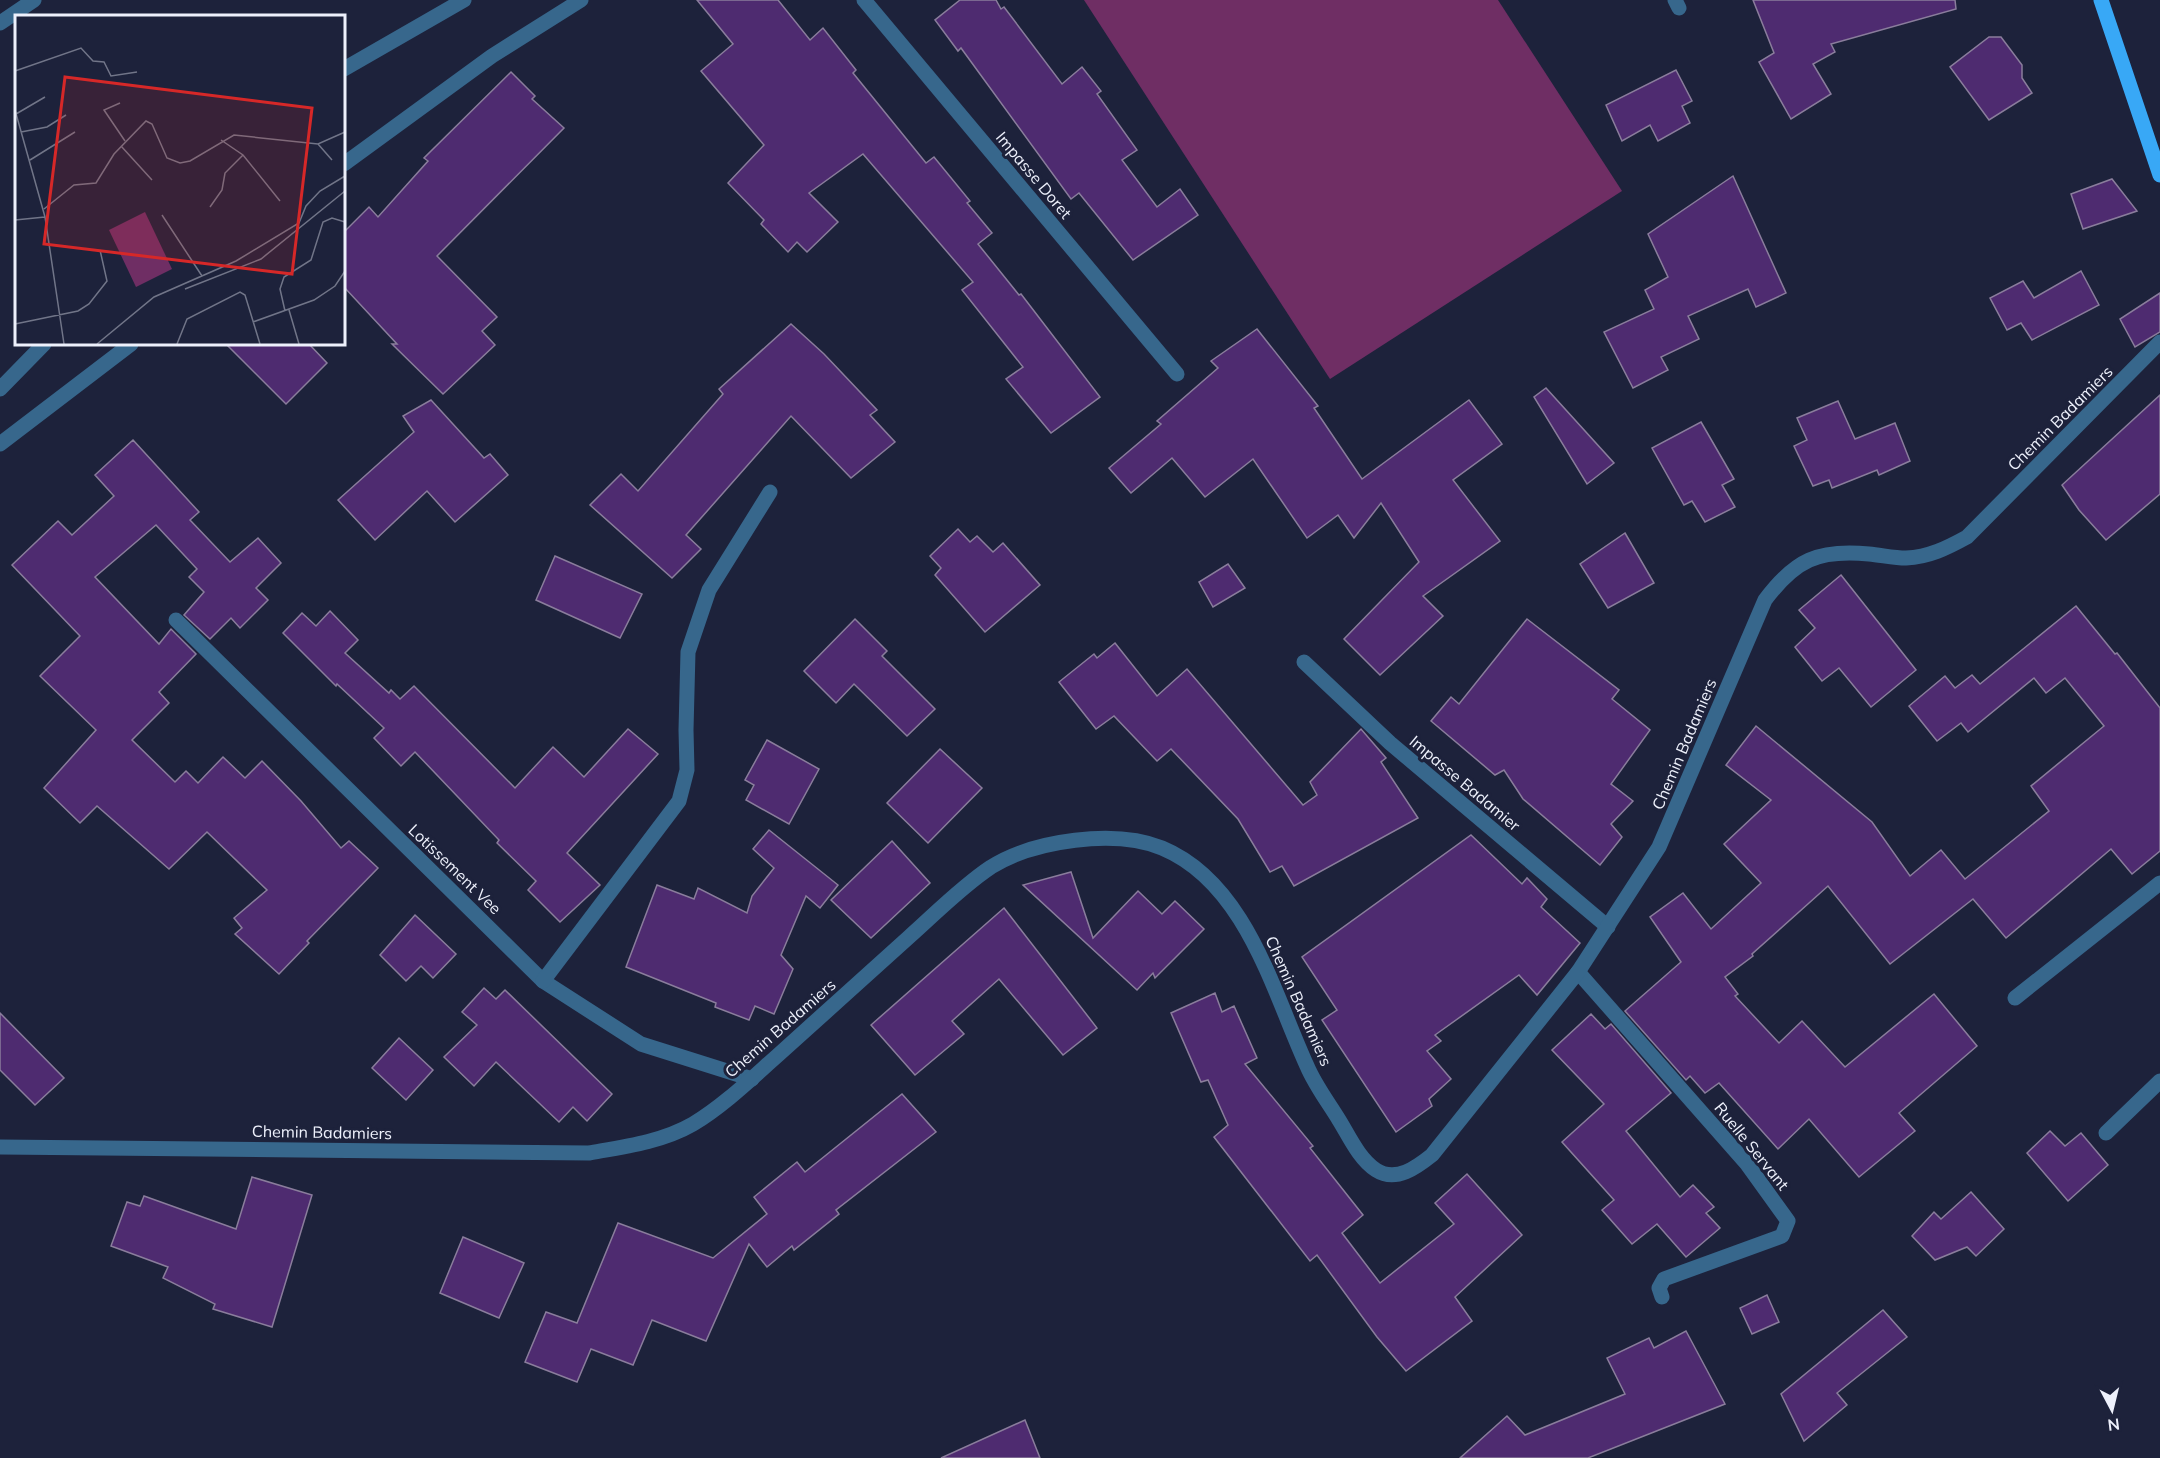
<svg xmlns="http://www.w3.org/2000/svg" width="2160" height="1458" viewBox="0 0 2160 1458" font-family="Mulish,sans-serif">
<rect width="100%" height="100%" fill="#1d223b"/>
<!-- green -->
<path fill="#6f2e64" d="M1084,0H1498L1622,191L1330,379Z"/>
<!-- building -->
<g fill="#4e2b70" stroke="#8a7d9c" stroke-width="1.5">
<path d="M697,0H778L810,40L823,28L856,70L853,73L926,163L934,157L970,201L967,203L992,233L978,244L1019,295L1021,294L1100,397L1051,433L1006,379L1023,367L962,290L973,282L863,154L809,193L838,222L807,252L797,242L788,252L761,224L764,220L728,183L764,145L701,71L733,44Z"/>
<path d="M960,0H996L1001,9L1004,7L1062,84L1082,67L1101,91L1097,94L1137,150L1122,160L1157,207L1180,189L1198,215L1133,260L1079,193L1071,199L961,48L958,51L935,20Z"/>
<path d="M1753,0H1955L1956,9L1831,44L1835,52L1813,64L1831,94L1791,119L1759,62L1774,53Z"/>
<path d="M1989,37H2001L2022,65V78L2032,93L1989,120L1950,67Z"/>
<path d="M1676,70L1692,101L1682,106L1690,123L1658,141L1650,125L1622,141L1606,105Z"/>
<path d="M511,72L535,96L532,99L564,128L437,256L497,317L482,331L495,345L443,394L392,344H397L344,287V232L369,207L378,217L428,161L424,158Z"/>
<path d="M1733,176L1786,293L1756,307L1748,289L1688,316L1699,339L1661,357L1668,370L1633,388L1604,332L1654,309L1645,290L1668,277L1648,234Z"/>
<path d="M2112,179L2137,211L2083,229L2071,194Z"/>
<path d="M2081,271L2099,305L2032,340L2021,323L2007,330L1990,298L2023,281L2034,298Z"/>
<path d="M2160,293V332L2135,347L2120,319Z"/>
<path d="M791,324L824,354L877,410L870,415L895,442L851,478L791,416L686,535L701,549L672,578L590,505L621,474L638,491L723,394L719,389Z"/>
<path d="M1257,329L1318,406L1314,408L1362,479L1469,400L1502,444L1453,480L1500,541L1423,596L1443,616L1380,675L1344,639L1419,562L1381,503L1354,538L1338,515L1307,538L1253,459L1205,497L1172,458L1131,493L1109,468L1161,424L1157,421L1218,368L1211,361Z"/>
<path d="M226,344H309L327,363L286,404Z"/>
<path d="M1546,388L1614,463L1587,484L1534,397Z"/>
<path d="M2160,395V494L2106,540L2079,510L2062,485Z"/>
<path d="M431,400L484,458L490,454L508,475L455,522L427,491L375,540L338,500L414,432L403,416Z"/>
<path d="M1838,401L1855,439L1895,423L1910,461L1879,475L1877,470L1832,488L1829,480L1813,486L1794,446L1807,440L1797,418Z"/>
<path d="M1701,422L1734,479L1722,485L1735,507L1705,522L1692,501L1684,505L1652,448Z"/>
<path d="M133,440L199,512L190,520L230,562L258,538L281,563L256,588L268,600L240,628L231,618L210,639L184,615L204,592L189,577L197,569L156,525L95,577L159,644L171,629L196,654L159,692L169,703L132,740L175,782L186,771L198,783L223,757L245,778L262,761L301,801L341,848L349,841L378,868L307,941L309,943L279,974L235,934L242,928L234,918L267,890L207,832L169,869L97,806L80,823L44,788L96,730L40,676L80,636L12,565L58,521L72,535L114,496L95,475Z"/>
<path d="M958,529L970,542L977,536L993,552L1003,543L1040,585L985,632L935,575L941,568L930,556Z"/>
<path d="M1625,533L1654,583L1608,608L1580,564Z"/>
<path d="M555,556L642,594L620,638L536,600Z"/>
<path d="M1228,564L1245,588L1213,607L1199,582Z"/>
<path d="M1841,575L1916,670L1871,707L1839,668L1822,681L1795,647L1815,628L1799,610Z"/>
<path d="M2076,606L2115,654L2117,653L2160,708V851L2132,874L2111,849L2006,938L1973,899L1890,964L1828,886L1752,954L1753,956L1725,977L1738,994L1735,996L1779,1043L1802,1021L1845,1067L1934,994L1977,1046L1899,1113L1915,1131L1859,1177L1809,1119L1778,1149L1719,1083L1705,1093L1690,1076L1686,1080L1625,1011L1681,962L1650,917L1683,893L1711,929L1761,883L1724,844L1771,800L1726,765L1756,726L1872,822L1910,876L1941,850L1965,879L2049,811L2031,786L2104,726L2065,678L2046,693L2034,678L1968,732L1961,723L1937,741L1909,706L1945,676L1955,688L1972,675L1980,684Z"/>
<path d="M330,611L358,640L345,653L389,693L391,690L400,699L414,686L515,788L553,747L584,777L628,729L658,754L567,853L600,885L560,922L528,890L536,881L497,843L499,840L415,752L401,766L374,738L384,728L337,684L336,686L283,633L302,613L316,626Z"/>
<path d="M855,619L887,651L882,656L935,709L907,736L854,684L836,703L804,671Z"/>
<path d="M1527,619L1619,690L1612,699L1650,730L1611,784L1633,801L1611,824L1622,837L1600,865L1523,799L1504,770L1495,775L1431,721L1451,697L1459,704Z"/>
<path d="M1115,643L1157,696L1187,669L1303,805L1317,795L1310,782L1361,729L1386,758L1381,762L1418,818L1294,886L1282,866L1270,872L1238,819L1171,749L1157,761L1114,716L1096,729L1059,682L1094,654L1097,658Z"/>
<path d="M767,740L819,769L789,824L746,800L754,785L745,780Z"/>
<path d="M940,749L982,788L928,843L887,803Z"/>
<path d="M769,830L838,885L820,908L806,896L781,955L793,969L774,1014L755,1006L749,1020L715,1007L716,1003L626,967L657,885L694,899L698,888L747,913L752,896L774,868L753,849Z"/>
<path d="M1471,835L1522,884L1527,878L1547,899L1541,907L1580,943L1537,995L1519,975L1435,1035L1441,1041L1427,1051L1451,1079L1429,1099L1432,1106L1396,1132L1322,1020L1337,1010L1302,957Z"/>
<path d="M892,841L930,883L871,938L831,900Z"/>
<path d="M1071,872L1093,938L1138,891L1162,914L1175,901L1204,929L1155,978L1153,973L1137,990L1023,885Z"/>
<path d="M1004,908L1097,1028L1063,1055L999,979L952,1021L964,1034L915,1075L871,1025Z"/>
<path d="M415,915L456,954L433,978L421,966L406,981L380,955Z"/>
<path d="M484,988L496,999L505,990L612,1094L587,1121L573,1107L559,1122L496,1062L474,1086L444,1057L477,1025L462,1012Z"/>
<path d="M1215,993L1222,1012L1234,1006L1257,1058L1245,1064L1313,1146L1310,1148L1363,1215L1342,1233L1380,1283L1454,1224L1435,1203L1467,1174L1522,1235L1455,1297L1472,1321L1406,1371L1377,1337L1317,1255L1310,1261L1214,1137L1228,1125L1208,1080L1201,1082L1171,1013Z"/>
<path d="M0,1013L64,1078L35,1105L0,1070Z"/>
<path d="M1591,1014L1605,1029L1611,1024L1671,1093L1626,1131L1680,1197L1693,1185L1714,1207L1706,1213L1720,1228L1686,1257L1657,1224L1632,1244L1602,1210L1614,1200L1562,1142L1604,1104L1552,1050Z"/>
<path d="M399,1038L433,1070L406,1100L372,1068Z"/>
<path d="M902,1094L936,1132L836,1210L839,1214L794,1250L792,1246L767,1267L749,1244L706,1341L652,1320L633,1365L591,1349L577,1382L525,1362L546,1312L577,1323L618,1223L713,1258L767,1214L754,1197L797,1162L805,1172Z"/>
<path d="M2050,1131L2065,1146L2081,1133L2108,1165L2068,1201L2027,1153Z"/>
<path d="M252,1177L312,1195L272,1327L213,1309L215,1304L163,1278L168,1267L111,1246L127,1202L140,1206L144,1196L236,1229Z"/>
<path d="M1971,1192L2004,1229L1976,1256L1967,1247L1935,1260L1912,1236L1934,1212L1941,1219Z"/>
<path d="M463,1237L524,1263L499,1318L440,1293Z"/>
<path d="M1767,1295L1779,1322L1752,1334L1740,1308Z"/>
<path d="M1883,1310L1907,1337L1837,1393L1847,1405L1804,1441L1781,1394Z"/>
<path d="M1686,1331L1725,1404L1588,1458H1460L1507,1416L1525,1435L1625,1394L1607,1358L1649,1338L1654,1348Z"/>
<path d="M1025,1420L1040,1458H941Z"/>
</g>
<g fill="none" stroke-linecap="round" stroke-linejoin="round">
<!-- minor -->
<g stroke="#37678c" stroke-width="15">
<path d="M864,0L1177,374"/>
<path d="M1675,0L1679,8"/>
<path d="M0,23L34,0"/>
<path d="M344,69L464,0"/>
<path d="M344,164L492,56L581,0"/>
<path d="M0,389L44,344"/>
<path d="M0,444L131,344"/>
<path d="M176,620L543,981L641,1044L752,1079"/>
<path d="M1304,662L1390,743L1608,927"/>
<path d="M1578,972L1747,1164L1788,1221L1782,1236L1664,1279L1659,1288L1662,1297"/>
<path d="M543,981L679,801L687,770L686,730L688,652L709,590L770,492"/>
<path d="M2015,998L2160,883"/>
<path d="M2106,1133L2160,1081"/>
<path d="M0,1147L589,1153C623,1147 662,1142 693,1124C723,1106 751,1079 777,1056C821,1016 865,977 909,937C935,914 961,887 991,867C1034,840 1115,829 1162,848C1246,883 1273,992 1307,1066C1315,1085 1328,1102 1339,1120C1349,1136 1359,1159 1376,1170C1396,1183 1417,1167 1432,1155L1578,972L1659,847L1765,600C1795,560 1818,549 1869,554C1881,555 1894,558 1906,558C1929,557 1947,548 1967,537L2160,342"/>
</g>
<!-- major -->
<path stroke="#38a8f6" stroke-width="15" d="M2101,0L2160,175"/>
</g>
<g text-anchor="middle" stroke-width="6" stroke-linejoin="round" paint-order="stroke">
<!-- street labels -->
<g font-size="16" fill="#eef1fc" stroke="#1d223b">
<text transform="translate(1034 175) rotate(50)" y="6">Impasse Doret</text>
<text transform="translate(2060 418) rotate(-45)" y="6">Chemin Badamiers</text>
<text transform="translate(1684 744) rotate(-67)" y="6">Chemin Badamiers</text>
<text transform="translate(1465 783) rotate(40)" y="6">Impasse Badamier</text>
<text transform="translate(455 869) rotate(44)" y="6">Lotissement Vee</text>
<text transform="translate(1299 1001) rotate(66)" y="6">Chemin Badamiers</text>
<text transform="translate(780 1028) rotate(-41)" y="6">Chemin Badamiers</text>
<text transform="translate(322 1132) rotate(1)" y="6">Chemin Badamiers</text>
<text transform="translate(1752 1146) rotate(51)" y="6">Ruelle Servant</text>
</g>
</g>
<!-- overview -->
<g transform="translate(15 15)">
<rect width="330" height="330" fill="#1d223b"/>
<path d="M130,197L157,254L121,272L94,215Z" fill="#6f2e64"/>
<path fill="none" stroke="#717588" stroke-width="1.5" d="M0,56L66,33L78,46L89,47L96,61L122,57M105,88L89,95L110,126M0,95L30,202L49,329M1,99L30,82M6,117L32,112L51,100M206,125L228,140L265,186M303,129L317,145M106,131L137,165M15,145L60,117M195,192L207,175L210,158L228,140M29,194L59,170L81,168L99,139L131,106L137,109L152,143L165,148L175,146L219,120L303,129L330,117M147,200L187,261M0,205L30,202M170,274L246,244L330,176M274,295L284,329M270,296L265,274L269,262L296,245L308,207L317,203L330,207M238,307L299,285L320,271L330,256M0,309L63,296L74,289L92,266L85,235M82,329L139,282L221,246L284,208L291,191L305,176L330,161M162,329L172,304L225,277L230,280L245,329"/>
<path fill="#d62828" fill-opacity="0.15" stroke="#d62828" stroke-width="3" d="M50,62L297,93L277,259L29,229Z"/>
<rect width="330" height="330" fill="none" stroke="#eef1fc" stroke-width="3"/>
</g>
<!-- north arrow -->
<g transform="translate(2112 1410) rotate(173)" stroke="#1d223b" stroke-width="4.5" paint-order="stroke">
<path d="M0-4.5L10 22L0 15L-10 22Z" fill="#eef1fc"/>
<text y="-9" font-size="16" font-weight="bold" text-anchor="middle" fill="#eef1fc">N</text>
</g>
</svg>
